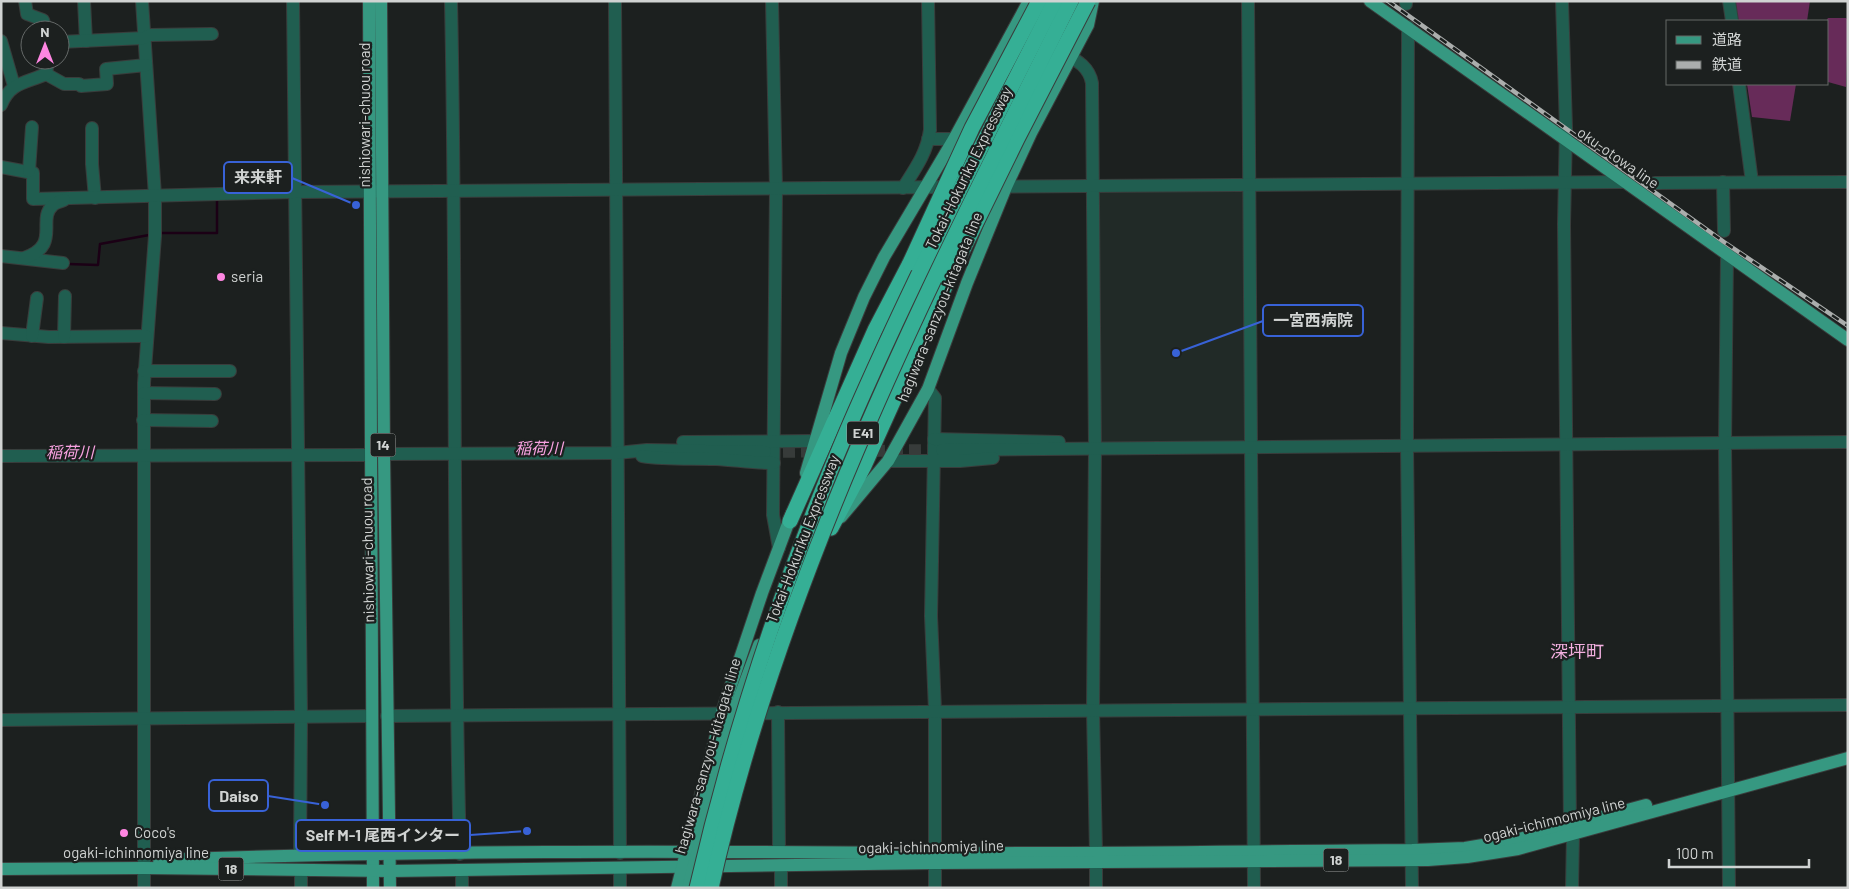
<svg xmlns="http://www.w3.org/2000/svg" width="1849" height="889" viewBox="0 0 1849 889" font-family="Barlow,'Noto Sans JP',sans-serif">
<rect width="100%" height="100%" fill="#1c201f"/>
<!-- built -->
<path fill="#212a27" d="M1246,189L1248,443H1101L1098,192Z"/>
<!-- green -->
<g fill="#672b59">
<path d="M1735,1H1810L1807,21H1738Z"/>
<path d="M1828,18H1846L1848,20L1846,87L1828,82L1826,21Z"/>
<path d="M1747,84H1796L1790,121L1752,117Z"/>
</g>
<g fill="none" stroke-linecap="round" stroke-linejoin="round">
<!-- stream -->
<g stroke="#1b0015" stroke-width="2.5">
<path d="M162,233H217V201"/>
<path d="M68,264L98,265L100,244L149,235"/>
</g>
<!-- minor-tunnel -->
<path stroke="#373b3a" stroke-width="12" stroke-dasharray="12 6" stroke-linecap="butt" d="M765,452L942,450"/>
<defs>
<g id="minor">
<path d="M25,1L27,14L43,20L46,30"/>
<path d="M84,1L86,41"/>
<path d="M142,1L155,196V236L144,383V888"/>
<path d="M293,1L301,717L300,855"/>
<path d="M451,1C457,286 452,570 460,854"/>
<path d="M615,1L620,853"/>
<path d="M772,1L776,189L773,515L779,548"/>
<path d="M1248,1L1254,888"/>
<path d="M1562,1L1566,128L1564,224L1570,826"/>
<path d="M1729,1L1732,21"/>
<path d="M1406,4V1"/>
<path d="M1408,27L1407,447L1412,888"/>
<path d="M1,41L14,86"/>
<path d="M60,42L144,38L150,35L212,34"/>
<path d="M1062,52C1076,60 1089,66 1092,83L1095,448L1093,710L1096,852"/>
<path d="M46,74L64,84H79L81,86L107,84L106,69L146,65"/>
<path d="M1739,84L1752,182"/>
<path d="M1,105C10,82 26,83 46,74L48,60"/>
<path d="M92,128V164L95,198"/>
<path d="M928,139H954"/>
<path d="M1,167L33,173V199L294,192L1624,182"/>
<path d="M29,171L32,127"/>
<path d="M1723,182L1724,231"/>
<path d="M1655,183L1848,182"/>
<path d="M903,188C915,169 927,153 930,130L928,1"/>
<path d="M1727,255L1725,444L1729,888"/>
<path d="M1,256L63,263"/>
<path d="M24,258C62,245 36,220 53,205C55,203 61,201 64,200"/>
<path d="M1,333L49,337L146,336"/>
<path d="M32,336L37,298"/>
<path d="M64,337L65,296"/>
<path d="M144,371H230"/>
<path d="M928,389L935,398L931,616L935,710V888"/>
<path d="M144,393L215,394"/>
<path d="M143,420L212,421"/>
<path d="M934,439L1059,442"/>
<path d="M683,442L815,441"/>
<path d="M942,450L1848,442"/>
<path d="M384,454L617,453L647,450L765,452"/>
<path d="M1,456L371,455"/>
<path d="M642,456C667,460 691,458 716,459C735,460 754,463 774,463"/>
<path d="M888,461H960L993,458"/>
<path d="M778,712L779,850"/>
<path d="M387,716L1848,705"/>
<path d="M1,720L372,716"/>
<path d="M781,865V888"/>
<path d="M462,870V888"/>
<path d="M301,871V888"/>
<path d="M620,888V869"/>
<path d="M1096,888V862"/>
<path d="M1572,888L1573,835"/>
</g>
<g id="major">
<path d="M369,1L373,888"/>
<path d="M381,1L384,454L390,888"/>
<path d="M1370,1L1848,340"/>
<path d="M806,473L841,353L864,297L884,257L954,139L1029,1"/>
<path d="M841,517L888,461L928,389L967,283L1006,187L1031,133L1088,25L1093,1"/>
<path d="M159,860C417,850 675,851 933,853C1093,854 1253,851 1412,850L1465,848L1519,839L1646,805"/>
<path d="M1,869L144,868L390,871L935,863L1428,860L1467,857L1518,849L1848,758"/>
<path d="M677,888L722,712L762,593L792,513"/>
<path d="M688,888L734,712L759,645"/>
</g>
<g id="highway">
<path d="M790,521L875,330L910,263"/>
<path d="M831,528L864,466L948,280"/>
</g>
</defs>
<!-- minor casing -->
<use href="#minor" stroke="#393d3c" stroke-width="14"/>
<!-- major casing -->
<use href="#major" stroke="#393d3c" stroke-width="14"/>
<!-- highway casing -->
<use href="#highway" stroke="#393d3c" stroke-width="17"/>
<!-- minor -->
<use href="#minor" stroke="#205e50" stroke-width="12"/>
<!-- major -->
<use href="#major" stroke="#369881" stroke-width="12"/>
<!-- highway -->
<use href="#highway" stroke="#35af95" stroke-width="15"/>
<defs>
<path id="rail" d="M1388,1L1724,242L1848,326"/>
</defs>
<!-- rail casing -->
<use href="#rail" stroke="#abaead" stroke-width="4.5"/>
<!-- rail -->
<use href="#rail" stroke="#1c201f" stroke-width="2.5" stroke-dasharray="8" stroke-linecap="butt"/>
<defs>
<g id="highway-bridge">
<path d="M910,263L972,128L1039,1"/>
<path d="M948,280L1017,139L1088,1"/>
<path d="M697,888C733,732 784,578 847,431C910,285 983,143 1055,1"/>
<path d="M711,888C781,574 928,287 1071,1"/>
</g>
</defs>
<!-- highway-bridge casing -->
<use href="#highway-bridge" stroke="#393d3c" stroke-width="17" stroke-linecap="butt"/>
<!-- highway-bridge -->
<use href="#highway-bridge" stroke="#35af95" stroke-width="15"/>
</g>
<!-- markers -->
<g fill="#fe86e1" stroke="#1c201f" stroke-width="2">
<circle cx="221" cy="277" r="5"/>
<circle cx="124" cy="833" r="5"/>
</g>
<g text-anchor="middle" stroke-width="4.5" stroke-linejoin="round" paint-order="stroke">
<!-- shield labels -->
<g fill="#1c201f" stroke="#9a9d9c" stroke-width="1">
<rect x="847" y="421.5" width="32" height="23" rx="4"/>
<rect x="370.5" y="433.5" width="25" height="23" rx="4"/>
<rect x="1323.5" y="848.5" width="25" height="23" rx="4"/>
<rect x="218.5" y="857.5" width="25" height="23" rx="4"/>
</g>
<g font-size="14" font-weight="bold" fill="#d0d3d2">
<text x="863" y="438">E41</text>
<text x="383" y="450">14</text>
<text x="1336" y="865">18</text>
<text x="231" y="874">18</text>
</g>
<!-- street labels -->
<g font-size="15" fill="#d0d3d2" stroke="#1c201f">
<text transform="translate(365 115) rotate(-90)" y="5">nishiowari-chuou road</text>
<text transform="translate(1618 158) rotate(35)" y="5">oku-otowa line</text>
<text transform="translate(969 168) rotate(-64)" y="5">Tokai-Hokuriku Expressway</text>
<text transform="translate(940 307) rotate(-68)" y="5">hagiwara-sanzyou-kitagata line</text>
<text transform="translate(803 539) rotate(-69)" y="5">Tokai-Hokuriku Expressway</text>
<text transform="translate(368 550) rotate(-91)" y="5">nishiowari-chuou road</text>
<text transform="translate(708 756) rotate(-74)" y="5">hagiwara-sanzyou-kitagata line</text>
<text transform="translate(1554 820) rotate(-14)" y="5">ogaki-ichinnomiya line</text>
<text transform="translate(931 847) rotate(-1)" y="5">ogaki-ichinnomiya line</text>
<text x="136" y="858">ogaki-ichinnomiya line</text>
</g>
<!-- poi labels -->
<g font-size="15" fill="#d0d3d2" stroke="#1c201f" text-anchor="start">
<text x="231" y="282">seria</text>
<text x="134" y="838">Coco's</text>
</g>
<!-- water labels -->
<g font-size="16" font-style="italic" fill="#f8a2e1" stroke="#1c201f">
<text x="539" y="454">稲荷川</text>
<text x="70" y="458">稲荷川</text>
</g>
<!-- quarter labels -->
<g font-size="18" fill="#f3b0e0" stroke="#1c201f">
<text x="1577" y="658">深坪町</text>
</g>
</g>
<!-- callouts -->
<path fill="none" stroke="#3862d7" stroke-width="2" d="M356 205L292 178M1176 353L1263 321M325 805L268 796M527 831L470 835"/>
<g fill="#3862d7" stroke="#1c201f" stroke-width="2">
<circle cx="356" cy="205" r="5"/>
<circle cx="1176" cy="353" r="5"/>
<circle cx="325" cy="805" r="5"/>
<circle cx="527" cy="831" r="5"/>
</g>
<g fill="#1c201f" stroke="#3862d7" stroke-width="2">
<rect x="224" y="162" width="68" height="31" rx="5"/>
<rect x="1263" y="305" width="100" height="31" rx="5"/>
<rect x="209" y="780" width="59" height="31" rx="5"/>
<rect x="296" y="820" width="174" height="31" rx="5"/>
</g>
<g font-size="16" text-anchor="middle" font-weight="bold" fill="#d0d3d2">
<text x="258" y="183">来来軒</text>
<text x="1313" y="326">一宮西病院</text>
<text x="239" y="802">Daiso</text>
<text x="383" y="841">Self M-1 尾西インター</text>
</g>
<!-- border -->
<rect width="1849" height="889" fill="none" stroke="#d0d3d2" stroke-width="5"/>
<!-- legend -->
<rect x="1666" y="20" width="162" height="65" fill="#1c201f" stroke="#646867"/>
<rect x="1676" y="36" width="25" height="8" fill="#369881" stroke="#646867"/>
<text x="1712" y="45" font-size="15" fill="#d0d3d2">道路</text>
<rect x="1676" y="61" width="25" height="8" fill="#abaead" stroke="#646867"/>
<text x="1712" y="70" font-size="15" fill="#d0d3d2">鉄道</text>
<!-- north arrow -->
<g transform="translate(45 45)"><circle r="24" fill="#1c201f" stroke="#646867"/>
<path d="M0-4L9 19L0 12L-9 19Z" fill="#fe86e1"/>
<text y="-8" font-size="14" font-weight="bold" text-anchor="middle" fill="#d0d3d2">N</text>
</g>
<!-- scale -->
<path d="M1669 859v8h140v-8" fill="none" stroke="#d0d3d2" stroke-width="2.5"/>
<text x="1676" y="859" font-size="15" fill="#d0d3d2" stroke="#1c201f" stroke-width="4" paint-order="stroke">100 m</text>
</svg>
